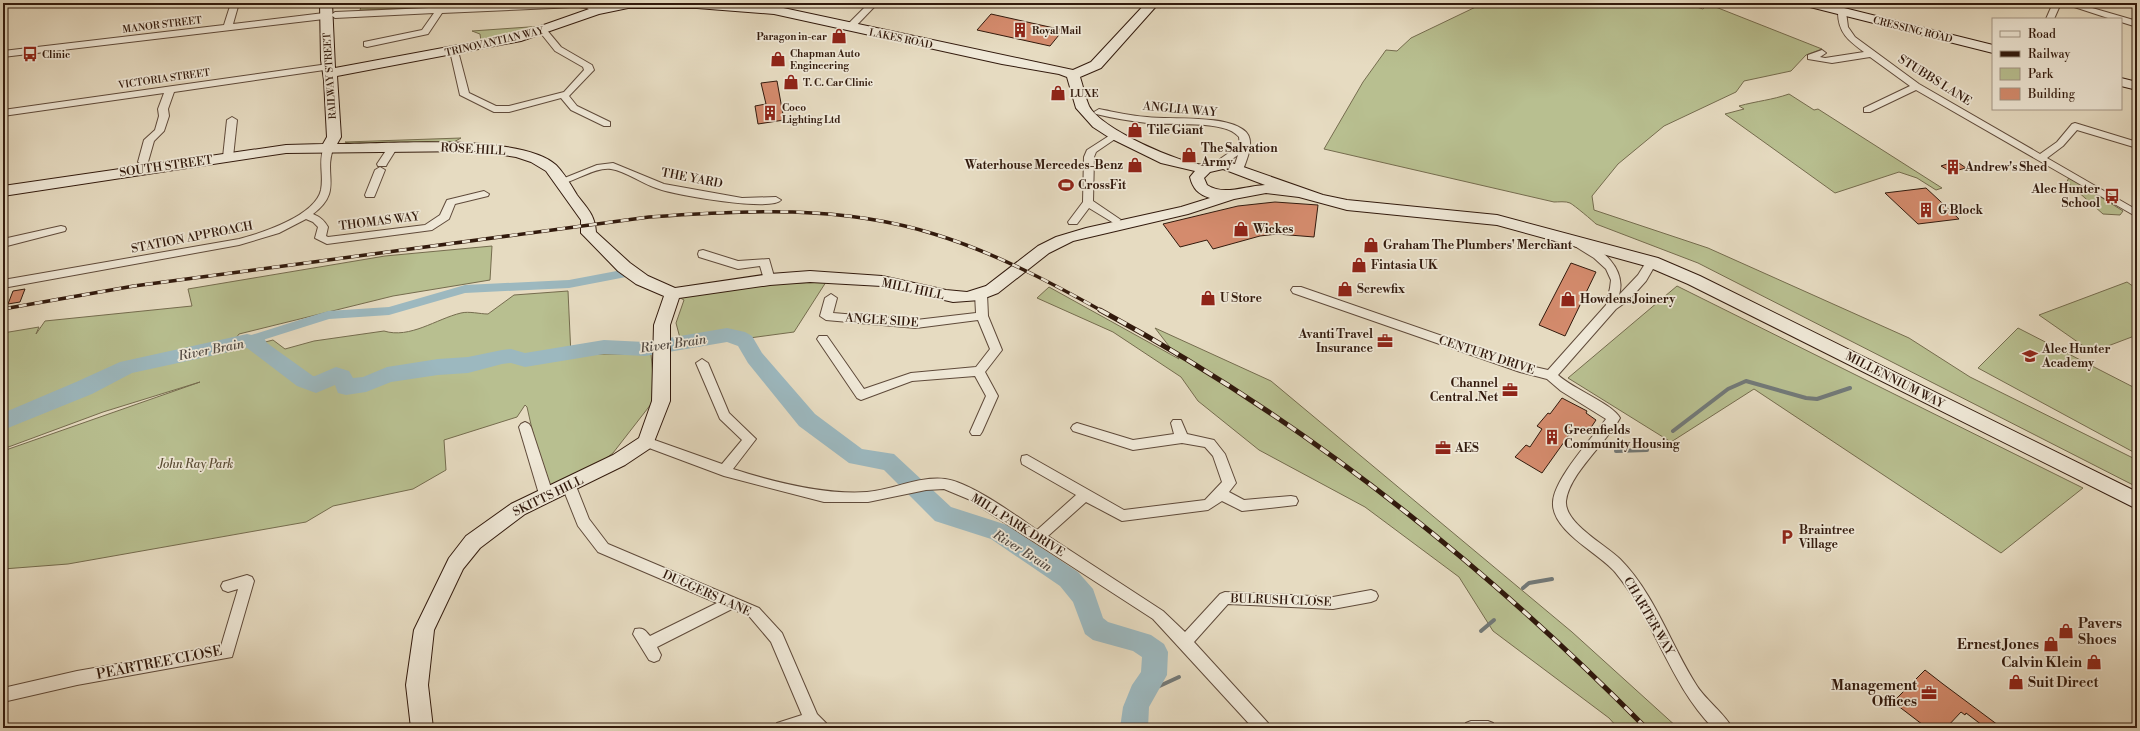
<svg xmlns="http://www.w3.org/2000/svg" width="2140" height="731" viewBox="0 0 2140 731" font-family="'Libre Bodoni',serif">
<rect width="100%" height="100%" fill="#e6dbc1"/>
<filter id="stains"><feTurbulence type="fractalNoise" baseFrequency=".005" numOctaves="4"/><feColorMatrix values="0 0 0 0 .2 0 0 0 0 .09 0 0 0 0 .02 0 0 0 .5 -.17"/></filter>
<radialGradient id="worn" r=".72"><stop offset=".6" stop-color="#630" stop-opacity="0"/><stop offset="1" stop-color="#630" stop-opacity=".3"/></radialGradient>
<!-- green -->
<g fill="#b8bf90" stroke="#756c4e">
<path d="M457,3H483L472,6L360,10L361,7Z"/>
<path d="M1484,3H1684L1703,9L1708,4L1822,49L1806,55L1791,71L1744,81L1736,92L1664,126L1618,164L1592,196L1594,210L1708,248L1909,338L1970,377L2137,460V487L1698,263L1596,224C1593,221 1574,205 1570,203C1566,201 1558,202 1554,202L1324,149L1363,82L1386,50L1397,51L1411,38Z"/>
<path d="M543,26L538,29L481,41L480,34L472,31Z"/>
<path d="M1789,94L1814,110L1818,109L1942,188L1936,190L1917,178L1899,172L1835,193L1725,114L1744,109L1739,106C1757,101 1772,100 1789,94Z"/>
<path d="M461,138L452,143L358,146L345,142Z"/>
<path d="M2069,177L2123,211L2120,215L2103,214L2067,182Z"/>
<path d="M492,246L490,280L393,296L239,334L226,352L273,340L285,349L314,341L384,331C410,339 436,319 461,313C469,311 480,314 488,314L514,295L568,291L571,356L583,354H651L655,399L613,453L600,463L550,487L539,460L527,407L525,405L517,417L444,440L446,470L413,489L333,506L306,522L68,564L3,569V451L200,382L103,412L3,449V333L39,327L36,334L45,321L192,306L188,289L385,256Z"/>
<path d="M826,282L794,332L742,339L724,330L680,338L676,323L684,300L673,294L770,284Z"/>
<path d="M2127,282L2137,289V335L2092,352L2039,315Z"/>
<path d="M1677,286L2083,488L2001,553L1754,389L1671,442L1568,378Z"/>
<path d="M1049,287L1179,359L1155,328L1271,381L1572,632L1678,728H1618L1609,718L1493,631L1459,577L1365,507L1259,450L1198,401L1181,377L1113,332L1037,298Z"/>
<path d="M2018,328L2137,389V454L1978,368Z"/>
</g>
<g fill="none" stroke-linecap="round" stroke-linejoin="round">
<!-- stream -->
<g stroke="#727978" stroke-width="4">
<path d="M1673,431L1728,389L1746,381L1806,398L1817,399L1850,388"/>
<path d="M1616,451L1647,450"/>
<path d="M1523,588L1529,583L1552,579"/>
<path d="M1481,631L1494,620"/>
<path d="M1136,707L1153,689L1179,677"/>
</g>
<!-- canal -->
<path fill="#9cb8bf" fill-rule="evenodd" d="M622,270L628,274L626,277L569,288L465,293L389,315L329,319L247,345L242,344L241,341L242,338L328,311L389,307L465,285L569,280Z"/>
<!-- river -->
<path fill="#9cb8bf" fill-rule="evenodd" d="M727,328L745,332L752,336L762,353L815,414L862,449L894,454L951,507L1007,525L1078,572L1093,589L1103,618L1108,622L1151,635L1164,644L1168,652L1167,675L1149,707L1148,728H1120L1123,707L1132,685L1141,672L1142,657L1133,651L1093,640L1085,634L1073,602L1060,586L991,539L935,521L884,470L849,463L799,426L748,363L738,346L727,342L645,356L604,354L525,367L511,363L502,364L468,373L438,375L391,382L366,392L346,395L338,393L335,385L316,393L297,386L247,348L132,373L92,394L3,430V413L76,382L120,362L247,334L264,338L267,343L313,376H315L336,367L349,371L353,378L363,377L387,367L438,359L468,357L502,350L511,349L525,353L604,340L645,342Z"/>
</g>
<!-- building -->
<g fill="#d48b6d" stroke="#321a0d">
<path d="M991,14L1063,30L1050,46L977,30Z"/>
<path d="M777,81L784,120L758,124L755,106L766,104L761,83Z"/>
<path d="M1956,161L1966,168L1951,172L1941,166Z"/>
<path d="M1926,188L1940,201L1959,219L1918,224L1885,193Z"/>
<path d="M1275,202L1318,205L1314,237L1277,234L1260,236L1213,249L1207,240L1180,247L1163,224L1238,206Z"/>
<path d="M1571,263L1596,272L1565,336L1539,325Z"/>
<path d="M25,289L20,302L8,304L13,291Z"/>
<path d="M1562,398L1587,411L1586,413L1596,420L1590,429L1580,431L1574,428L1542,473L1515,457L1526,445L1530,447L1542,429L1537,426L1548,413L1550,414Z"/>
<path d="M1925,670L1943,684L2002,728H1986L1966,713L1965,715L1961,712L1946,728H1927L1893,702Z"/>
</g>
<g fill="none" stroke-linecap="round" stroke-linejoin="round">
<defs>
<g id="street">
<path d="M231,3H239L233,24L324,13L328,16L324,19L3,57V51L224,25Z"/>
<path d="M542,3H587L593,4L600,11L596,14L587,8L576,7L442,13L428,34L367,47L364,46V42L422,30L434,13L335,18L331,15L335,12Z"/>
<path d="M869,3H878L853,29H847V25Z"/>
<path d="M1353,3H1362L1357,7L1354,6Z"/>
<path d="M2053,3H2061L2054,19H2046Z"/>
<path d="M2062,3H2075L2137,21V27L2121,22V19H2111Z"/>
<path d="M1842,9L1846,12L1848,27L1855,37L1919,84L2040,154L2057,142L2072,124L2075,123L2137,142V148L2077,130L2063,146L2047,158L2137,210V217L1916,90L1870,112H1864V108L1910,86L1870,57L1832,63L1808,59V55L1822,50L1826,53L1820,57L1825,58L1864,52C1849,41 1838,33 1838,12Z"/>
<path d="M543,28L546,29L561,47L592,65L594,70L592,72L569,96L577,106L610,122V126H604L571,110L561,98L509,112H494L460,95L450,51L454,48L458,51L469,93L496,106H509L564,92L584,70L583,67L555,51L539,31Z"/>
<path d="M328,64L331,65V69L174,92L168,109L169,116L164,131L154,141L148,162L143,165L138,162L144,140L155,130L159,116L158,109L164,93L3,116V110Z"/>
<path d="M1099,109C1115,112 1131,116 1147,117C1171,120 1228,114 1246,132C1255,142 1247,159 1243,170L1238,173L1233,170L1238,155L1219,168H1211L1210,166L1240,145L1239,137C1225,119 1169,126 1147,123C1130,121 1112,118 1096,114L1094,112Z"/>
<path d="M232,117L237,120L233,157L228,160L223,157L227,120Z"/>
<path d="M1115,132L1120,135L1118,137L1096,152L1094,157L1093,201L1121,220L1116,223L1112,222L1089,208L1077,224H1069L1068,222L1083,202L1084,157L1087,150Z"/>
<path d="M329,144L334,147C322,174 344,191 313,214C320,217 324,220 328,227L326,236L328,237L425,225L440,215L447,200L484,191L489,194L488,196L455,204L449,219L432,230L327,244L315,238L318,227L313,222L306,219L279,233L239,245L3,288V280L239,239C262,233 315,216 321,190C324,175 318,161 324,147Z"/>
<path d="M392,145L397,148L387,164L386,166H378L377,164L389,146Z"/>
<path d="M613,163L664,184L742,198L776,197L781,200C772,212 675,195 659,189C644,185 626,171 611,169C596,167 577,180 562,184L557,181L597,165Z"/>
<path d="M380,167L385,170L375,195L374,197H366L365,195L375,170Z"/>
<path d="M61,226L65,227L66,229L65,231L3,247V239Z"/>
<path d="M1577,239C1601,246 1627,269 1619,295L1638,275L1648,259H1656L1657,262L1646,281L1629,300L1616,309L1558,375C1573,389 1613,404 1620,418C1607,442 1569,474 1566,501C1564,523 1606,545 1620,559C1655,594 1671,646 1697,686C1706,700 1726,715 1732,728H1713C1669,683 1655,620 1615,572C1599,553 1551,531 1553,502C1554,479 1592,438 1606,419L1561,391L1547,379L1520,372L1293,293L1291,290L1293,287H1301L1526,365L1548,370L1606,305L1610,288L1611,280L1606,269L1594,258L1573,245L1572,243L1573,241Z"/>
<path d="M703,250L738,261L769,259L775,280L773,283H765L760,266L738,269L699,257L698,254L699,251Z"/>
<path d="M981,290L987,294L988,316L1002,350L985,372L998,396L982,432L980,435H972L970,432L986,396L975,376L912,381L861,400L857,398L817,339L819,336H827L864,389L911,373L976,367L990,349L978,320L916,328L826,320L820,316L825,298L831,294L837,298L833,313L916,320L976,313L975,294Z"/>
<path d="M702,359L708,363L729,413L756,439L733,469C774,482 824,495 867,492C893,490 918,476 945,479C970,482 1015,515 1037,530L1076,495L1022,464L1021,460L1022,456L1027,455L1124,510L1205,500L1222,482L1213,456L1205,447L1182,443L1133,450L1073,431L1071,428L1073,425L1077,423L1133,440L1174,434L1171,423L1173,420H1181L1187,434L1214,440L1225,454L1236,483L1229,492L1244,500L1291,496L1296,497L1298,501L1296,505L1242,511L1222,501L1208,510L1122,521L1086,502L1048,536L1163,611L1185,632L1220,594L1225,592L1333,597L1371,590L1376,592L1378,596L1376,600L1371,602L1333,609L1228,604L1194,642L1268,723L1271,728H1253L1153,619L968,499L944,489L926,490L868,502H824L724,476L641,445L640,442L641,439L646,437L722,464L742,440L720,419L696,363Z"/>
<path d="M525,422L529,424L531,427L553,494L551,498L546,499L541,498L539,494L519,427L521,424Z"/>
<path d="M569,481L574,482L576,486L589,519L608,544L759,608L782,633L817,714L826,723L829,728H774L777,723L802,715L771,642L749,616L732,609L657,647L661,655L659,660L654,662L649,660L633,634L635,629C643,627 645,630 650,636L717,603L598,552L578,526L562,486L564,482Z"/>
<path d="M247,575L252,577L254,581L232,657L77,685L3,702V688L77,671L221,646L238,589L228,592L223,590L221,586L223,582Z"/>
<path d="M1471,721H1488L1493,723L1496,728H1463L1466,723Z"/>
</g>
<g id="secondary">
<path d="M320,3H332L335,68L518,34L592,8L616,3H731L774,6L1073,70L1091,62L1146,3H1159L1101,68L1080,77C1083,86 1085,97 1089,106C1101,129 1180,164 1205,165C1213,165 1220,160 1229,162L1323,195L1347,200L1497,215L1658,258L1700,276L2137,492V509L1688,284L1646,266L1497,225L1347,210L1299,197L1266,193L1234,199L1188,214L1073,241L1049,253L998,293L980,300L953,302L882,286L810,282L770,285L679,298L670,325V401L652,447L625,465L525,514L480,548L463,569L434,630L428,685L433,728H411L406,685L414,630L449,558L466,536L511,504L613,455L639,438L652,401L654,325L664,296L636,284L618,271L584,236L581,233V220L546,171L531,162L516,157L476,151L286,153L3,196V186L286,145L323,144L327,137L324,80L321,60ZM628,8H697L774,14L1002,64L1059,74L1067,77L1076,108L1093,127L1110,138L1161,163L1195,171L1190,177C1193,189 1198,194 1210,198L1181,207L1086,228L1056,237L1038,246L986,286L967,292L946,290L882,276L810,271L770,274L675,288L648,276L630,263L596,232C595,215 587,208 577,195C571,185 564,173 556,165C521,133 386,144 337,144L341,137L337,76L521,41L599,14ZM1223,169L1265,185C1245,186 1224,196 1207,185L1204,178L1210,172Z"/>
<path d="M1804,3H1824L1993,45V53L1806,6Z"/>
<path d="M2121,78L2137,82V90L2121,86Z"/>
</g>
</defs>
<!-- street casing -->
<use href="#street" stroke="#5f4a3a" stroke-width="2"/>
<!-- secondary casing -->
<use href="#secondary" stroke="#321a0d" stroke-width="2"/>
<!-- street -->
<use href="#street" fill="#efe8d7" fill-rule="evenodd"/>
<!-- secondary -->
<use href="#secondary" fill="#efe8d7" fill-rule="evenodd"/>
<defs>
<path id="rail-far1" d="M3,309L134,286L649,217C745,210 842,205 934,234C993,252 1048,281 1102,311"/>
<path id="rail" d="M1100,310C1303,419 1485,565 1646,728"/>
</defs>
<!-- rail-far1 casing -->
<use href="#rail-far1" stroke="#321a0d" stroke-width="3.5"/>
<!-- rail casing -->
<use href="#rail" stroke="#321a0d" stroke-width="5"/>
<!-- rail-far1 -->
<use href="#rail-far1" stroke="#efe8d7" stroke-width="2.5" stroke-dasharray="8" stroke-linecap="butt"/>
<!-- rail -->
<use href="#rail" stroke="#efe8d7" stroke-width="3.5" stroke-dasharray="10" stroke-linecap="butt"/>
</g>
<!-- icons -->
<defs>
<symbol id="building-bare" viewBox="-9 -9 18 18"><path d="M-4-6H4V6H1V3H-1V6H-4ZM-2.5-4.3h1.7v1.8h-1.7ZM.8-4.3h1.7v1.8H.8ZM-2.5-1h1.7V.8h-1.7ZM.8-1h1.7V.8H.8Z" fill="#8f2418" stroke="#efe8d7" stroke-width="2.5" paint-order="stroke"/></symbol>
<symbol id="shop-bare" viewBox="-9 -9 18 18"><path d="M-5-2.5h2.3a2.7 3.5 0 0 1 5.4 0H5L5.5 6h-11ZM-1.5-2.5h3a1.5 2.3 0 0 0-3 0Z" fill="#8f2418" stroke="#efe8d7" stroke-width="2.5" paint-order="stroke"/></symbol>
<symbol id="bus-bare" viewBox="-9 -9 18 18"><path d="M-5-6H5V4H4V6H2V4H-2V6H-4V4H-5ZM-3.5-4V0h7V-4ZM-3.5 1.2v1.5H-2V1.2ZM2 1.2v1.5H3.5V1.2Z" fill="#8f2418" stroke="#efe8d7" stroke-width="2.5" paint-order="stroke"/></symbol>
<symbol id="stadium-bare" viewBox="-9 -9 18 18"><path d="M0-5a6.5 5 0 1 0 0 10a6.5 5 0 1 0 0-10ZM-3.5-1.8h7v3.6h-7Z" fill="#8f2418" stroke="#efe8d7" stroke-width="2.5" paint-order="stroke"/></symbol>
<symbol id="office-bare" viewBox="-9 -9 18 18"><path d="M-6-3h4V-5.5h4V-3h4V5H-6ZM-1-4.5V-3h2v-1.5ZM-6 0V1H6V0Z" fill="#8f2418" stroke="#efe8d7" stroke-width="2.5" paint-order="stroke"/></symbol>
<symbol id="school-bare" viewBox="-9 -9 18 18"><path d="M0-5L7-2L0 1L-7-2ZM-4 1L0 2.5L4 1V4Q0 6-4 4Z" fill="#8f2418" stroke="#efe8d7" stroke-width="2.5" paint-order="stroke"/></symbol>
<symbol id="parking-bare" viewBox="-9 -9 18 18"><path d="M-3.5-5.5H1a3.5 3.5 0 0 1 0 7H-1V5.5H-3.5ZM-1-3.4V-.6H.8a1.4 1.4 0 0 0 0-2.8Z" fill="#8f2418" stroke="#efe8d7" stroke-width="2.5" paint-order="stroke"/></symbol>
</defs>
<g fill-rule="evenodd">
<use href="#building-bare" x="1009" y="19" width="22" height="22"/>
<use href="#shop-bare" x="828" y="25" width="22" height="22"/>
<use href="#bus-bare" x="19" y="43" width="22" height="22"/>
<use href="#shop-bare" x="767" y="48" width="22" height="22"/>
<use href="#shop-bare" x="780" y="71" width="22" height="22"/>
<use href="#shop-bare" x="1047" y="82" width="22" height="22"/>
<use href="#building-bare" x="759" y="102" width="22" height="22"/>
<use href="#shop-bare" x="1124" y="119" width="22" height="22"/>
<use href="#shop-bare" x="1178" y="144" width="22" height="22"/>
<use href="#shop-bare" x="1124" y="154" width="22" height="22"/>
<use href="#building-bare" x="1942" y="156" width="22" height="22"/>
<use href="#stadium-bare" x="1055" y="174" width="22" height="22"/>
<use href="#bus-bare" x="2101" y="185" width="22" height="22"/>
<use href="#building-bare" x="1915" y="199" width="22" height="22"/>
<use href="#shop-bare" x="1230" y="218" width="22" height="22"/>
<use href="#shop-bare" x="1360" y="234" width="22" height="22"/>
<use href="#shop-bare" x="1348" y="254" width="22" height="22"/>
<use href="#shop-bare" x="1334" y="278" width="22" height="22"/>
<use href="#shop-bare" x="1197" y="287" width="22" height="22"/>
<use href="#shop-bare" x="1557" y="288" width="22" height="22"/>
<use href="#office-bare" x="1374" y="330" width="22" height="22"/>
<use href="#school-bare" x="2019" y="345" width="22" height="22"/>
<use href="#office-bare" x="1499" y="379" width="22" height="22"/>
<use href="#building-bare" x="1541" y="426" width="22" height="22"/>
<use href="#office-bare" x="1432" y="437" width="22" height="22"/>
<use href="#parking-bare" x="1776" y="526" width="22" height="22"/>
<use href="#shop-bare" x="2055" y="620" width="22" height="22"/>
<use href="#shop-bare" x="2040" y="633" width="22" height="22"/>
<use href="#shop-bare" x="2083" y="651" width="22" height="22"/>
<use href="#shop-bare" x="2005" y="671" width="22" height="22"/>
<use href="#office-bare" x="1918" y="682" width="22" height="22"/>
</g>
<g text-anchor="middle" stroke-width="3.5" stroke-linejoin="round" paint-order="stroke">
<!-- far-street labels -->
<g font-size="10" fill="#321a0d" stroke="#efe8d7">
<text transform="translate(162 24) rotate(-7)" y="4">MANOR STREET</text>
<text transform="translate(1913 29) rotate(14)" y="4">CRESSING ROAD</text>
<text transform="translate(901 38) rotate(12)" y="4">LAKES ROAD</text>
<text transform="translate(494 41) rotate(-13)" y="4">TRINOVANTIAN WAY</text>
<text transform="translate(329 76) rotate(-94)" y="4">RAILWAY STREET</text>
<text transform="translate(164 78) rotate(-8)" y="4">VICTORIA STREET</text>
</g>
<!-- far-poi labels -->
<g font-size="10" font-weight="bold" fill="#321a0d" stroke="#efe8d7" text-anchor="start">
<text x="1032" y="34">Royal Mail</text>
<text x="827" y="40" text-anchor="end">Paragon in-car</text>
<text x="790" y="57">Chapman Auto<tspan x="790" dy="12">Engineering</tspan></text>
<text x="42" y="58">Clinic</text>
<text x="803" y="86">T. C. Car Clinic</text>
<text x="1070" y="97">LUXE</text>
<text x="782" y="111">Coco<tspan x="782" dy="12">Lighting Ltd</tspan></text>
</g>
<!-- street labels -->
<g font-size="12" fill="#321a0d" stroke="#efe8d7">
<text transform="translate(1935 80) rotate(32)" y="4">STUBBS LANE</text>
<text transform="translate(1180 109) rotate(5)" y="4">ANGLIA WAY</text>
<text transform="translate(473 149) rotate(3)" y="4">ROSE HILL</text>
<text transform="translate(166 166) rotate(-8)" y="4">SOUTH STREET</text>
<text transform="translate(692 178) rotate(11)" y="4">THE YARD</text>
<text transform="translate(379 221) rotate(-7)" y="4">THOMAS WAY</text>
<text transform="translate(192 237) rotate(-11)" y="4">STATION APPROACH</text>
<text transform="translate(913 289) rotate(12)" y="4">MILL HILL</text>
<text transform="translate(882 320) rotate(4)" y="4">ANGLE SIDE</text>
<text transform="translate(1487 355) rotate(18)" y="4">CENTURY DRIVE</text>
<text transform="translate(1895 380) rotate(27)" y="4">MILLENNIUM WAY</text>
<text transform="translate(548 496) rotate(-26)" y="4">SKITTS HILL</text>
<text transform="translate(1018 525) rotate(32)" y="4">MILL PARK DRIVE</text>
<text transform="translate(707 593) rotate(24)" y="4">DUGGERS LANE</text>
<text transform="translate(1281 600) rotate(2)" y="4">BULRUSH CLOSE</text>
<text transform="translate(1649 616) rotate(60)" y="4">CHARTER WAY</text>
</g>
<!-- poi labels -->
<g font-size="12" font-weight="bold" fill="#321a0d" stroke="#efe8d7" text-anchor="start">
<text x="1147" y="134">Tile Giant</text>
<text x="1201" y="152">The Salvation<tspan x="1201" dy="14">Army</tspan></text>
<text x="1123" y="169" text-anchor="end">Waterhouse Mercedes-Benz</text>
<text x="1965" y="171">Andrew's Shed</text>
<text x="1078" y="189">CrossFit</text>
<text x="2100" y="193" text-anchor="end">Alec Hunter<tspan x="2100" dy="14">School</tspan></text>
<text x="1938" y="214">G Block</text>
<text x="1253" y="233">Wickes</text>
<text x="1383" y="249">Graham The Plumbers' Merchant</text>
<text x="1371" y="269">Fintasia UK</text>
<text x="1357" y="293">Screwfix</text>
<text x="1220" y="302">U Store</text>
<text x="1580" y="303">Howdens Joinery</text>
<text x="1373" y="338" text-anchor="end">Avanti Travel<tspan x="1373" dy="14">Insurance</tspan></text>
<text x="2042" y="353">Alec Hunter<tspan x="2042" dy="14">Academy</tspan></text>
<text x="1498" y="387" text-anchor="end">Channel<tspan x="1498" dy="14">Central .Net</tspan></text>
<text x="1564" y="434">Greenfields<tspan x="1564" dy="14">Community Housing</tspan></text>
<text x="1455" y="452">AES</text>
<text x="1799" y="534">Braintree<tspan x="1799" dy="14">Village</tspan></text>
</g>
<!-- park labels -->
<g font-size="12" font-style="italic" fill="#5a4c34" stroke="#efe8d7">
<text x="196" y="468">John Ray Park</text>
</g>
<!-- water labels -->
<g font-size="13" font-style="italic" fill="#524942" stroke="#efe8d7">
<text transform="translate(673 343) rotate(-8)" y="5">River Brain</text>
<text transform="translate(211 349) rotate(-11)" y="5">River Brain</text>
<text transform="translate(1023 550) rotate(32)" y="5">River Brain</text>
</g>
<!-- near-poi labels -->
<g font-size="14" font-weight="bold" fill="#321a0d" stroke="#efe8d7" text-anchor="end">
<text x="2078" y="628" text-anchor="start">Pavers<tspan x="2078" dy="16">Shoes</tspan></text>
<text x="2039" y="649">Ernest Jones</text>
<text x="2082" y="667">Calvin Klein</text>
<text x="2028" y="687" text-anchor="start">Suit Direct</text>
<text x="1917" y="690">Management<tspan x="1917" dy="16">Offices</tspan></text>
</g>
<!-- near-street labels -->
<g font-size="14" fill="#321a0d" stroke="#efe8d7">
<text transform="translate(159 662) rotate(-11)" y="5">PEARTREE CLOSE</text>
</g>
</g>
<!-- margin -->
<rect width="2140" height="731" fill="none" stroke="#e6dbc1" stroke-width="16"/>
<rect x="4" y="4" width="2132" height="723" fill="none" stroke="#321a0d" stroke-width="2"/>
<rect x="8" y="8" width="2124" height="715" fill="none" stroke="#321a0d"/>
<!-- legend -->
<rect x="1992" y="18" width="130" height="92" fill="#efe8d7" stroke="#a39686"/>
<rect x="2000" y="31" width="20" height="6" fill="#efe8d7" stroke="#a39686"/>
<text x="2028" y="38" font-size="12" fill="#321a0d">Road</text>
<rect x="2000" y="51" width="20" height="6" fill="#321a0d" stroke="#a39686"/>
<text x="2028" y="58" font-size="12" fill="#321a0d">Railway</text>
<rect x="2000" y="68" width="20" height="12" fill="#b8bf90" stroke="#a39686"/>
<text x="2028" y="78" font-size="12" fill="#321a0d">Park</text>
<rect x="2000" y="88" width="20" height="12" fill="#d48b6d" stroke="#a39686"/>
<text x="2028" y="98" font-size="12" fill="#321a0d">Building</text>
<rect width="100%" height="100%" filter="url(#stains)"/>
<rect width="100%" height="100%" fill="url(#worn)"/>
</svg>
